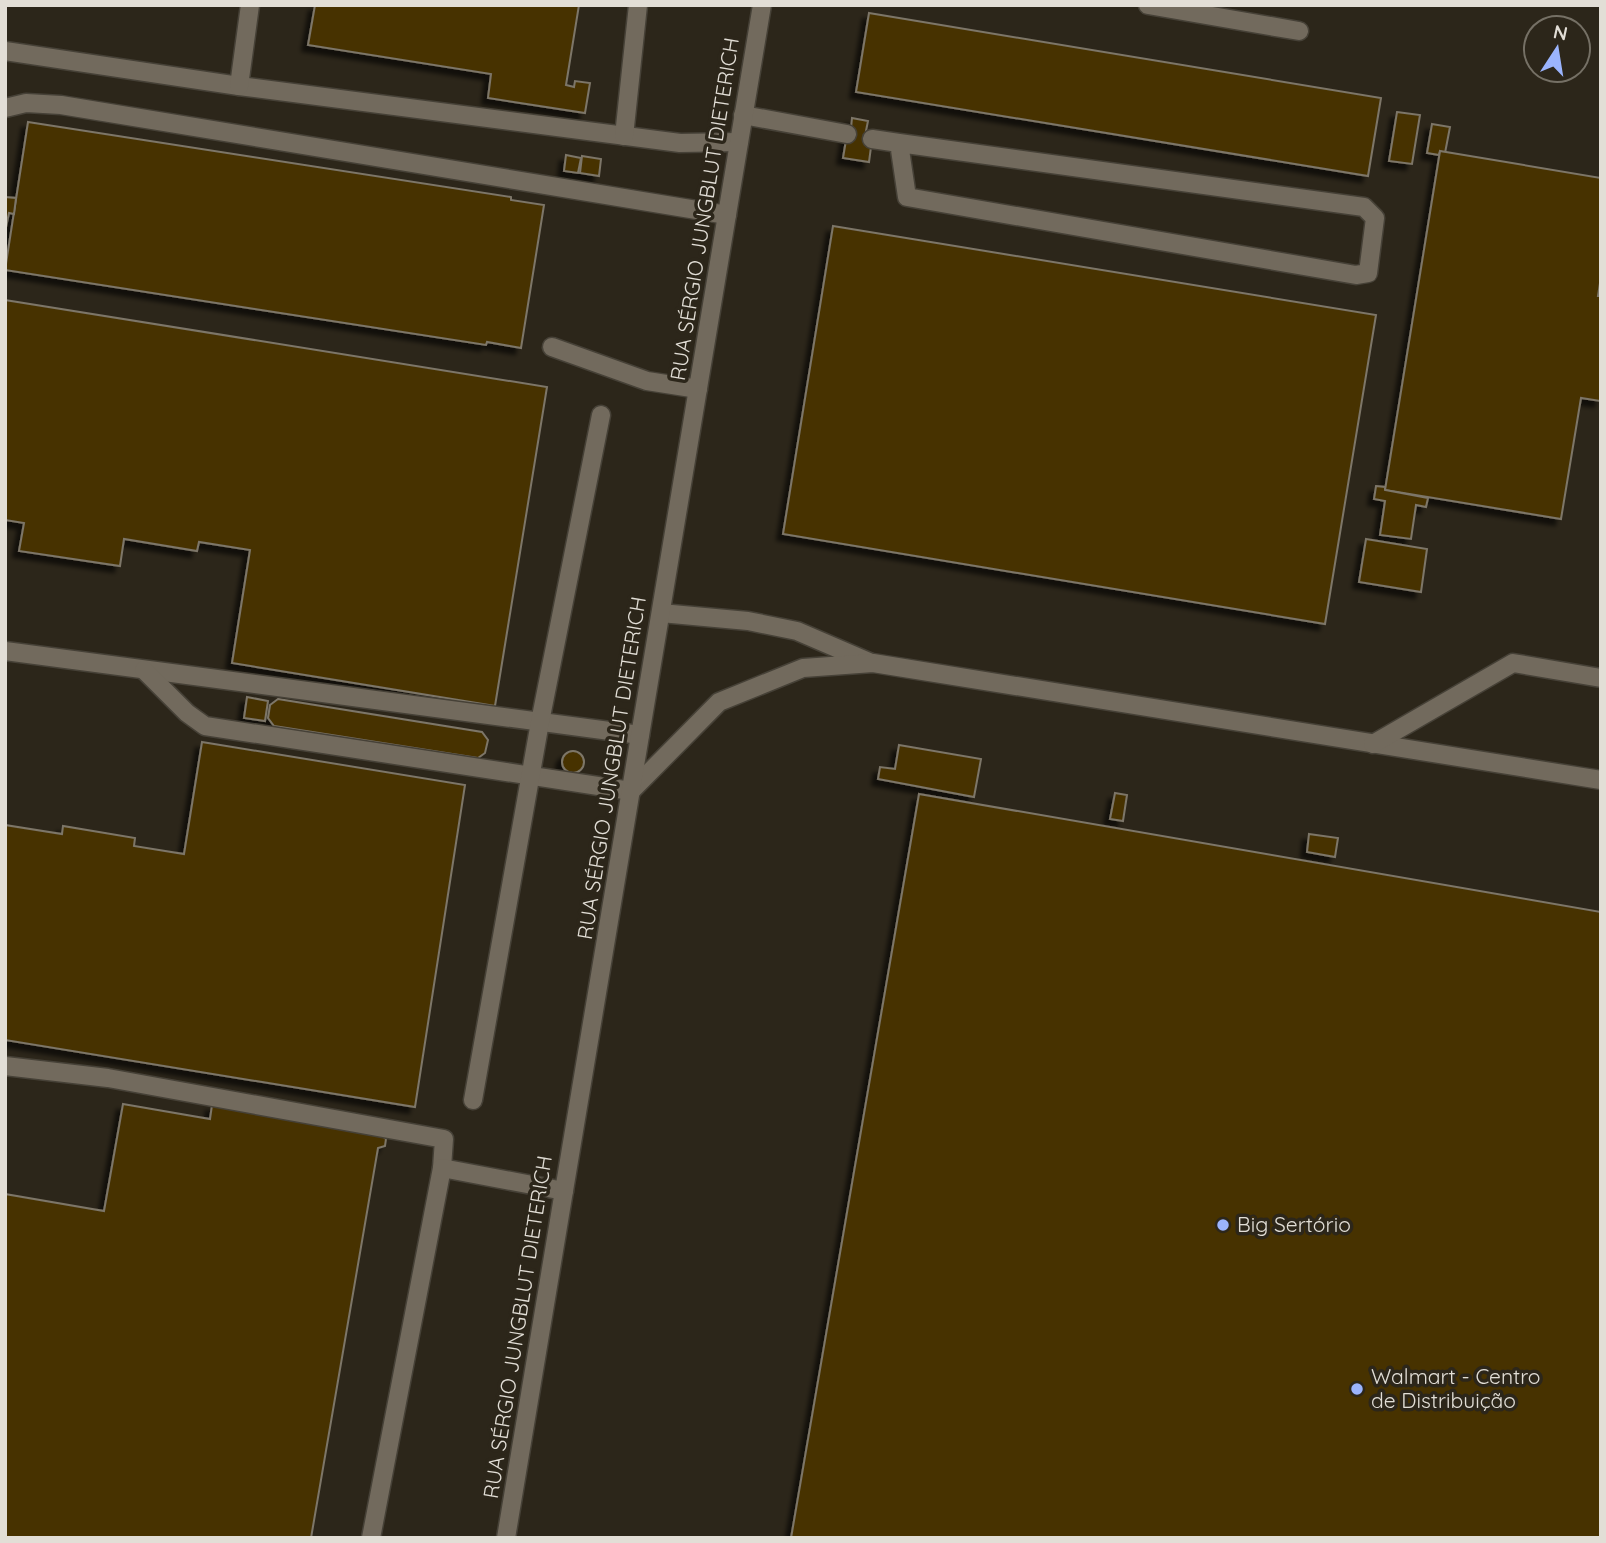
<svg xmlns="http://www.w3.org/2000/svg" width="1606" height="1543" viewBox="0 0 1606 1543" font-family="Quicksand,sans-serif">
<defs>
<filter id="shadow"><feDropShadow dx="-6" dy="6" stdDeviation="2" flood-color="#0009"/></filter>
</defs>
<rect width="100%" height="100%" fill="#2c261a"/>
<!-- building -->
<g fill="#473305" stroke="#7d7668" stroke-width="2" filter="url(#shadow)">
<path d="M315,5H579L566,85L574,87L575,81L590,83L585,113L488,98L491,74L308,45Z"/>
<path d="M869,13L1381,98L1368,176L856,92Z"/>
<path d="M1397,112L1420,115L1412,164L1389,161Z"/>
<path d="M852,118L868,121L866,131L873,132L869,162L843,158L848,128H851Z"/>
<path d="M28,122L511,197V200L544,205L521,348L487,342L486,345L5,270Z"/>
<path d="M1432,124L1450,127L1445,153L1440,151L1439,155L1427,153Z"/>
<path d="M1440,151L1601,178V277L1598,296H1601V398L1600,401L1581,398L1561,519L1385,490Z"/>
<path d="M566,155L581,158L578,173L564,171Z"/>
<path d="M582,156L601,159L599,176L580,173Z"/>
<path d="M5,197L16,198L14,214L9,213L6,227Z"/>
<path d="M833,226L1376,315L1325,624L783,534Z"/>
<path d="M5,300L547,387L495,706L232,663L250,550L199,542L197,551L124,539L120,566L19,551L24,523L5,520Z"/>
<path d="M1376,486L1385,487V490L1428,498L1426,507L1416,505L1411,539L1380,535L1385,501L1374,499Z"/>
<path d="M1366,539L1427,549L1421,592L1359,582Z"/>
<path d="M247,697L268,701L265,721L244,718Z"/>
<path d="M278,699L482,732L488,740L485,753L478,758L274,726L268,718L270,705Z"/>
<path d="M202,742L465,785L415,1107L5,1040V825L62,834L63,826L135,838L134,846L184,854Z"/>
<path d="M899,745L981,759L974,797L878,779L880,767L895,769Z"/>
<circle cx="573" cy="762" r="11"/>
<path d="M1115,793L1127,795L1123,821L1110,819Z"/>
<path d="M919,794L1601,912V1538H791Z"/>
<path d="M1309,834L1338,838L1335,857L1307,852Z"/>
<path d="M123,1104L210,1119L212,1105L380,1134L386,1139L385,1146L378,1148L311,1538H5V1194L104,1211Z"/>
</g>
<g fill="none" stroke-linecap="round" stroke-linejoin="round">
<defs>
<g id="minor">
<path d="M1148,5L1299,31"/>
<path d="M5,51L239,86L680,143L739,142"/>
<path d="M239,86L250,5"/>
<path d="M5,108L26,103L61,105L727,215"/>
<path d="M743,115L847,134"/>
<path d="M624,136L638,5"/>
<path d="M872,139L899,143L1364,207L1375,218L1368,273L1356,275L907,197L899,143"/>
<path d="M552,347L647,381L698,389"/>
<path d="M661,613L748,621L797,631L869,662"/>
<path d="M5,651L640,735"/>
<path d="M144,670L187,713L205,726L631,791L719,702L803,668L873,663L1601,780"/>
<path d="M1373,744L1513,663L1601,678"/>
<path d="M5,1066L108,1078L444,1139L442,1168"/>
<path d="M473,1100L540,722L601,415"/>
<path d="M371,1538L442,1168L564,1191"/>
<path d="M506,1538L762,5"/>
</g>
</defs>
<!-- minor casing -->
<use href="#minor" stroke="#464137" stroke-width="21"/>
<!-- minor -->
<use href="#minor" stroke="#726a5d" stroke-width="18"/>
</g>
<!-- markers -->
<g fill="#9bb4fd" stroke="#2c261a" stroke-width="2.5">
<circle cx="1223" cy="1225" r="7"/>
<circle cx="1357" cy="1389" r="7"/>
</g>
<g text-anchor="middle" stroke-width="7" stroke-linejoin="round" paint-order="stroke">
<!-- street labels -->
<g font-size="21" fill="#e2ded6" stroke="#2c261a">
<text transform="translate(705 209) rotate(-81)" y="7">RUA SÉRGIO JUNGBLUT DIETERICH</text>
<text transform="translate(612 768) rotate(-81)" y="7">RUA SÉRGIO JUNGBLUT DIETERICH</text>
<text transform="translate(518 1327) rotate(-81)" y="7">RUA SÉRGIO JUNGBLUT DIETERICH</text>
</g>
<!-- poi labels -->
<g font-size="21" fill="#e2ded6" stroke="#2c261a" text-anchor="start">
<text x="1237" y="1232">Big Sertório</text>
<text x="1371" y="1384">Walmart - Centro<tspan x="1371" dy="24">de Distribuição</tspan></text>
</g>
</g>
<!-- border -->
<rect width="1606" height="1543" fill="none" stroke="#e2ded6" stroke-width="14"/>
<!-- north arrow -->
<g transform="translate(1557 49) rotate(12)"><circle r="33" fill="#2c261a" stroke="#757065" stroke-width="2"/>
<path d="M0-5L12 26L0 18L-12 26Z" fill="#9bb4fd"/>
<text y="-10" font-size="19" font-weight="bold" text-anchor="middle" fill="#e2ded6">N</text>
</g>
</svg>
